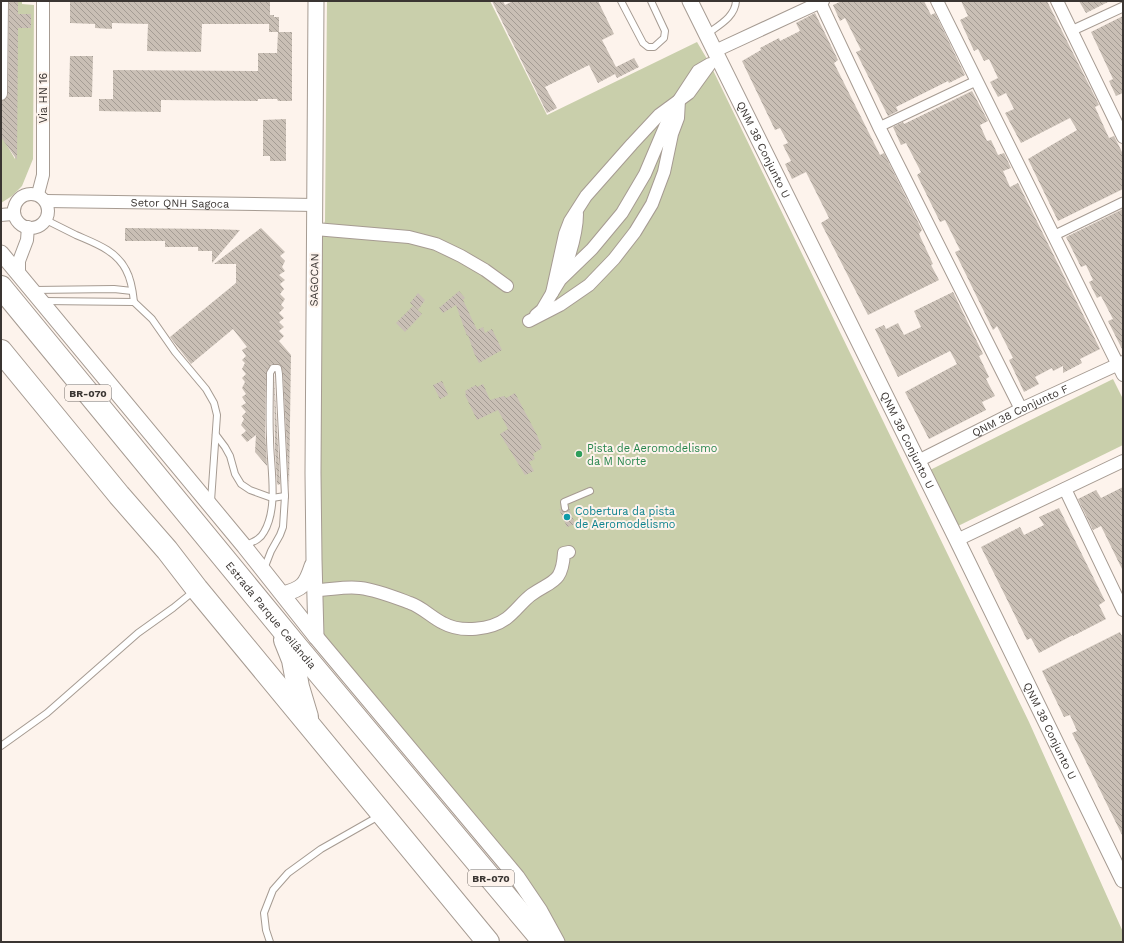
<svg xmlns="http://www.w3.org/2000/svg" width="1124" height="943" viewBox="0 0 1124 943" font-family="'Work Sans',sans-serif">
<defs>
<pattern id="building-back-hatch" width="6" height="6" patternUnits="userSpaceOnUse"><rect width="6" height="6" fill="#c9bfb5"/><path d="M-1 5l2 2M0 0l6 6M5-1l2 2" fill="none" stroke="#a49c94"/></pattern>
</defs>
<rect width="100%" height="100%" fill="#fdf3ec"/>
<!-- grass -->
<g fill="#c9cfab">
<path d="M17,1H22V4L34,5L33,159L22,186L12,196L1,203V135L15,159Z"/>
<path d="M327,1H490L547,115L697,42L710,64L1029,722L1123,932V942H562L327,639L323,633L319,618L321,234L325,221Z"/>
<path d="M1113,379L1123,399V445L956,527L930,470Z"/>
</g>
<!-- building -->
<g fill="url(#building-back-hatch)">
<path d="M9,1H18V14H31V28H18L17,160L1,137V101L7,98L8,94Z"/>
<path d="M70,1H270V15H274V17H279V32H269V24H202L201,52L147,51L148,24L112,23V29L95,28V24L70,23Z"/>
<path d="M492,1H503L505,5L513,1H598L614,34L602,40L616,67L634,58L639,67L617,78L615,74L598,83L589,65L545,87L557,108L547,113Z"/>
<path d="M842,1H924L931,15L935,13L965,75L949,83L948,81L896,107L898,111L888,116L856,52L861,50L845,18L840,21L833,5Z"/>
<path d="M961,1H1047L1099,105L1095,107L1109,138L1114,136L1123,154V189L1058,221L1028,159L1077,130L1070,118L1021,143L1005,113L1014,109L1006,93L998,97L990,82L998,78L989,59L984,61L978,49L974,51L960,20L968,16Z"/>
<path d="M1079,1H1110L1086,13Z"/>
<path d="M815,13L838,60L834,63L880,155L884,153L922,230L919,234L933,264L931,265L939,280L868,315L821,223L829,218L806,172L792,179L785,164L791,161L783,145L788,143L780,128L775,130L742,61L761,50L760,48L779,38L780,41L800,31L796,23Z"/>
<path d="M1123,16V93L1116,96L1109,81L1113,79L1091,32Z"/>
<path d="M278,32H292V101H278L277,99H258V101L161,100V112L99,111V99H113V70L258,71V53H277Z"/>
<path d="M70,56H93L92,97H69Z"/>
<path d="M972,91L988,121L980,125L987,141L991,140L998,155L1004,153L1011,168L1003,171L1010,187L1018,183L1100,349L1080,359L1082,363L1063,373V366L1053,371L1052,368L1035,377L1039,384L1024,392L1009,360L1013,358L997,326L993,330L955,252L960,250L945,220L940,222L917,175L921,172L906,143L901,145L893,127L903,122L904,124Z"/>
<path d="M286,119V161H270V156H263V120Z"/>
<path d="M1123,209V351L1108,321L1113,319L1101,296L1097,298L1089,282L1093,280L1086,265L1081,267L1066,237Z"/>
<path d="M125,228L212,229L240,230L212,263V251H198V247H165V241H125Z"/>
<path d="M261,228L285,252L280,256L285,261L282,267L285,271L279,275L285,280L280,284L284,289L280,294L285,299L281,305L284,308L279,313L284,318L279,322L284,327L279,331L284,336L279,341L291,355L289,489L283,374L281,365L278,364H271L266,373L265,430L267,466L255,452L256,435L247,442L241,435L246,431L241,425L244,419L242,416L246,412L241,406L246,403L242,397L246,394L242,388L245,382L242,378L246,374L242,369L245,363L242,360L246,356L242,350L247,347L233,329L191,364L170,337L236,283V264H214Z"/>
<path d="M459,291L465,298L463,300L477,330L483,327L485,333L492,329L502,350L479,363L474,353L468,335L467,336L456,305L443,313L439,308Z"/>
<path d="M953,292L983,354L979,356L989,377L986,379L995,396L982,402L986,410L929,439L905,392L957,364L950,351L898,377L875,329L884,325L886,329L898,323L904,335L921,327L914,311Z"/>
<path d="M418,293L425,300L418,310L410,303Z"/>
<path d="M413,306L422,314L405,332L396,323Z"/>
<path d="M274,374L280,484L278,485L277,483L275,449Z"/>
<path d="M442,381L448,395L440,399L433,385Z"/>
<path d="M483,384L490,400L504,396L506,398L515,393L537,435L542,448L533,454L535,459L529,462L534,471L525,475L500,434L508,429L498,410L477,420L465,395L466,394L465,391L476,385L477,387Z"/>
<path d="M1123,487V571L1101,526L1093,530L1078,499L1096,490L1101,498Z"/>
<path d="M569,508L575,524L567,527L559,509L565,512L568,511Z"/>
<path d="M1059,508L1105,601L1099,605L1106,619L1073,636V635L1039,653L1031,638L1027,640L981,547L1020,527L1024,535L1044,525L1039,517Z"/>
<path d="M1120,632L1123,638V837L1072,733L1077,731L1070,715L1064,717L1042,671Z"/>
</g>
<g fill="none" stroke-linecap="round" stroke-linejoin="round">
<defs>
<g id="service">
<path d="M621,1L643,43L648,47H654L664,38L665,31L651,1"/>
<path d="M707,34C719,25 735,17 736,1"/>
<path d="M46,220C56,225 66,230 76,235C94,243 116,250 126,270C131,279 133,292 134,302"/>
<path d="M34,290L114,289L132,291"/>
<path d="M43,301L134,302L152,319L175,352L206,389L214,403L217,415L211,501"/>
<path d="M216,435L225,447L230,456L235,474L241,484L250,490L272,498L285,496"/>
<path d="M565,508L564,502L590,491"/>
<path d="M244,546C252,542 260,540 264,532C279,507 270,466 270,438C269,416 270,394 270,373L273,368H278L279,374L285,496L283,527L280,535L271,551L264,569"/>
<path d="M1,746L47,713L138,633L173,608L194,591"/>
<path d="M270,942L266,930L264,913L273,890L288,873L321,849L379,816"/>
</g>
<g id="pedestrian">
<path d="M1071,31L1123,7"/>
<path d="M879,127L976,81"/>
<path d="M1053,236L1123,202"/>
</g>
<g id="minor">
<path d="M937,1L1123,375"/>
<path d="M1057,1L1123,137"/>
<path d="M820,2L879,127L1021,409"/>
<path d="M715,51L823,1"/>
<path d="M1,94L2,1"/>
<circle cx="31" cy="211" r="17"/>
<path d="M38,194L43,175V1"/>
<path id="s1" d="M46,201L315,205"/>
<path d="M1,215L12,214L14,209"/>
<path d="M315,229L409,237L436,244L461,256L485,270L507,286"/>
<path d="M565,268C571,251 577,232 577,214"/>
<path d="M19,275V261L27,240L28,227"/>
<path d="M536,315L542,310L552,293L565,234L570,221L586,196L632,144L659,115L689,93L710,64L698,71L679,100"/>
<path d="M529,321L560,305L589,285L614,259L635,232L652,204L664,172L672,134L678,118L679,100L670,115L645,174L622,213L592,249L560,280L552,293"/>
<path id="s2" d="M918,461L1021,409L1123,362"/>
<path d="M1065,489L1123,610"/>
<path d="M957,540L1123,461"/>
<path d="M315,590C330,590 345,586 360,588C377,590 394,597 410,603C422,607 431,617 443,623C461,633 491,630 507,618C516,611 522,602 531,595C552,580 562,584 564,553L569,552"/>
</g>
<g id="tertiary">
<path d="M316,1L313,473L314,560L316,637"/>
<path id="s3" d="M690,1L957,540L1123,880"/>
<path d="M1,253L244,546L316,637L517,877L540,911L557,942"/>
<path d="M283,594C302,589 306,585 312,566"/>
</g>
<g id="motorway">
<path id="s4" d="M1,287L297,647L544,942"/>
<path d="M1,351L119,495L167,550L197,589L488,942"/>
<path d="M285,640L293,660L298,687L307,717"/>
</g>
</defs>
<!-- service casing -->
<use href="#service" stroke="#a69b92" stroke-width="8"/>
<!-- pedestrian casing -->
<use href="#pedestrian" stroke="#a69b92" stroke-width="11"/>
<!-- minor casing -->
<use href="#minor" stroke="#a69b92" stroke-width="14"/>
<!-- tertiary casing -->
<use href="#tertiary" stroke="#a69b92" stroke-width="17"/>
<!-- motorway casing -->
<use href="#motorway" stroke="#a69b92" stroke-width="24"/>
<!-- service -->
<use href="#service" stroke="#fff" stroke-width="6"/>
<!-- pedestrian -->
<use href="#pedestrian" stroke="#fff" stroke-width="9"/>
<!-- minor -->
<use href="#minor" stroke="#fff" stroke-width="12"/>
<!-- tertiary -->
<use href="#tertiary" stroke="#fff" stroke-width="15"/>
<!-- motorway -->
<use href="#motorway" stroke="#fff" stroke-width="22"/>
</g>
<!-- markers -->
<circle fill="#2e9e5b" stroke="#fdf3ec" stroke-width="1.5" cx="579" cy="454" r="4"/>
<circle fill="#0f9aa8" stroke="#fdf3ec" stroke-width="1.5" cx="567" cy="517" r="4"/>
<g text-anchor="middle" stroke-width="4" stroke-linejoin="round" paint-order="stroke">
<!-- shield labels -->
<g fill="#fdf3ec" stroke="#746e6a" stroke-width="1">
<rect x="65" y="385" width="46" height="16" rx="3"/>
<rect x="468" y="870" width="46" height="16" rx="3"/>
</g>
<g font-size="10" font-weight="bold" fill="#3a3532">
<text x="88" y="397">BR-070</text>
<text x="491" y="882">BR-070</text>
</g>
<!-- street labels -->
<g font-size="11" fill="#3a3532" stroke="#fdf3ec">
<text transform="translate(43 98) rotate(-90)" y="4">Via HN 16</text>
<text dy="4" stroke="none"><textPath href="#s3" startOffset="166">QNM 38 Conjunto U</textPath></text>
<text dy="4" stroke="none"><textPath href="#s1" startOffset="134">Setor QNH Sagoca</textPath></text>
<text transform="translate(314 280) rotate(-89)" y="4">SAGOCAN</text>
<text dy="4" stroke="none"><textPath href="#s2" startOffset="114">QNM 38 Conjunto F</textPath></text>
<text dy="4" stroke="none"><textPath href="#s3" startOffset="490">QNM 38 Conjunto U</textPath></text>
<text dy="4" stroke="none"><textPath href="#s4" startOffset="425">Estrada Parque Ceilândia</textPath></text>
<text dy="4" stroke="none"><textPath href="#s3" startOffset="814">QNM 38 Conjunto U</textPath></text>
</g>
<!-- leisure labels -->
<g font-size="11" fill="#27864d" stroke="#fdf3ec" text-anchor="start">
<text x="587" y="452">Pista de Aeromodelismo<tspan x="587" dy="13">da M Norte</tspan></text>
</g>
<!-- culture labels -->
<g font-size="11" fill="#0d838f" stroke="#fdf3ec" text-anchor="start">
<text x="575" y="515">Cobertura da pista<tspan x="575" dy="13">de Aeromodelismo</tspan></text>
</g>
</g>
<!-- border -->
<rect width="1124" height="943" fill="none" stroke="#3a3532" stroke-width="4"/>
</svg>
